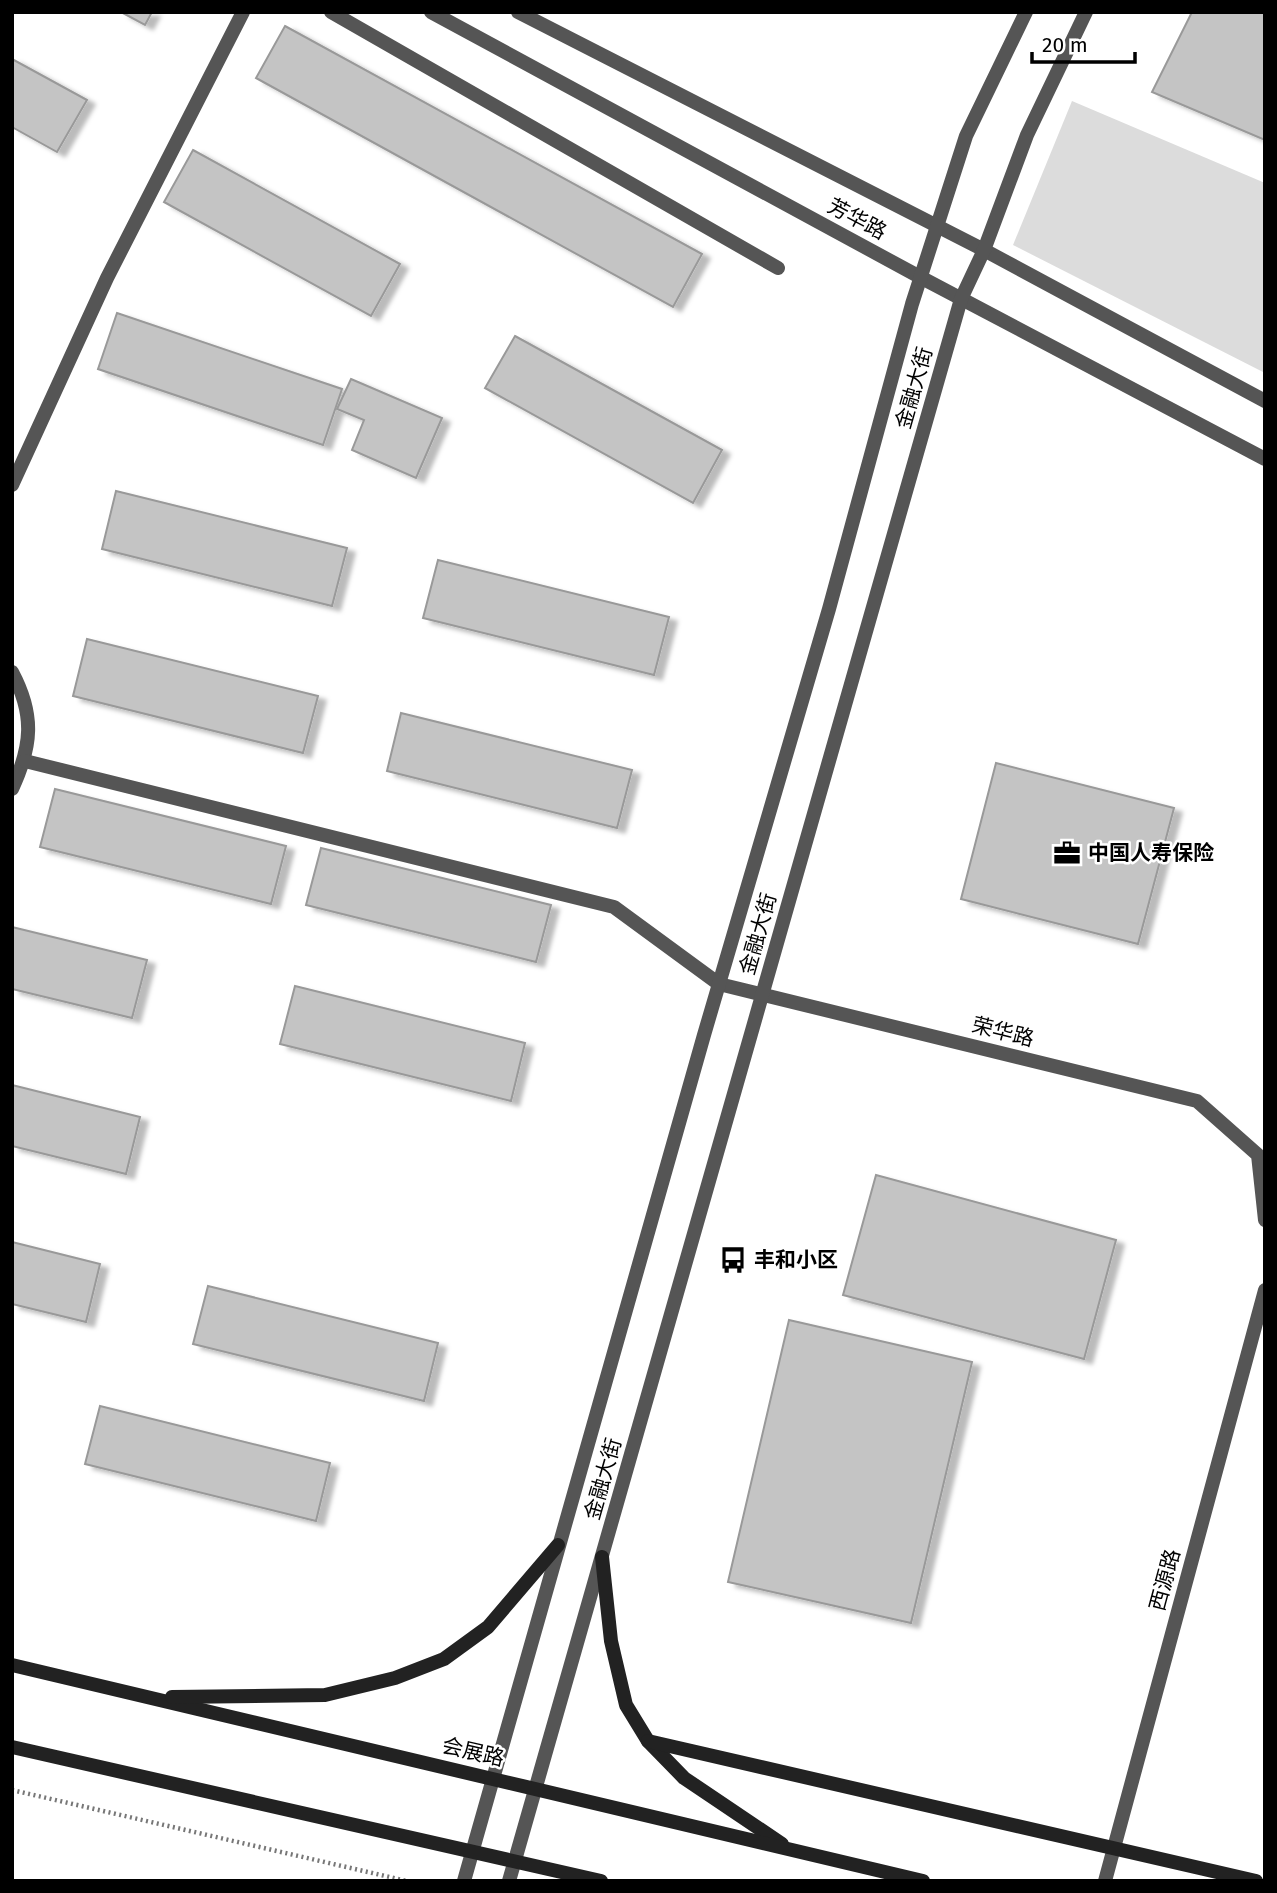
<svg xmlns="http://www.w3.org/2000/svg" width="1277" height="1893" viewBox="0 0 1277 1893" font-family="'Fira Sans','Noto Sans SC',sans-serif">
<defs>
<filter id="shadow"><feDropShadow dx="8" dy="4.5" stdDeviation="2" flood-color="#0004"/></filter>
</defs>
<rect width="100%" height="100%" fill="#fff"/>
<!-- green -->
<path fill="#dcdcdc" d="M1072,101L1265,183V373L1013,245Z"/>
<!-- building -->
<g fill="#c4c4c4" stroke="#999" stroke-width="2" filter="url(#shadow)">
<path d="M121,12H152L145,25Z"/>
<path d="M1192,12H1265V140L1152,92Z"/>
<path d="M285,26L702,254L673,307L256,78Z"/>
<path d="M12,59L87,100L57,152L12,127Z"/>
<path d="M193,150L400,264L371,316L164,202Z"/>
<path d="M117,313L342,389L323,445L98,369Z"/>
<path d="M515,336L722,450L693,503L485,388Z"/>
<path d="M351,379L442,418L416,478L352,450L364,420L337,409Z"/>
<path d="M116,491L347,548L332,606L102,549Z"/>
<path d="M438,560L669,617L654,675L423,618Z"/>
<path d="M87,639L318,696L303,753L73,696Z"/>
<path d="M401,713L632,770L617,828L387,771Z"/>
<path d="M996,763L1174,808L1138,944L961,899Z"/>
<path d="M55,789L286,846L271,904L40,847Z"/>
<path d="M321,848L551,905L536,962L306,905Z"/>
<path d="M12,927L147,960L132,1018L12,989Z"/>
<path d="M295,986L525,1043L511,1101L280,1044Z"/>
<path d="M12,1085L140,1117L126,1174L12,1146Z"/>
<path d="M876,1175L1116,1240L1084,1359L843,1295Z"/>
<path d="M12,1242L100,1264L86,1322L12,1304Z"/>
<path d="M208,1286L438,1343L424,1401L193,1344Z"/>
<path d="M789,1320L972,1362L911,1623L728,1582Z"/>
<path d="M100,1406L330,1463L316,1521L85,1464Z"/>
</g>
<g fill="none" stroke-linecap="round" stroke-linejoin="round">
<!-- path -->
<path stroke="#777" stroke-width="4.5" stroke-dasharray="2 3.5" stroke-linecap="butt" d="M12,1790L407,1881"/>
<!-- minor -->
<g stroke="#555" stroke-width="14">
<path d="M331,12L778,268"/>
<path d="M12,485L107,278L243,12"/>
<path d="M12,672C35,715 32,746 12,789"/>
<path d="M25,761L614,907L719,984"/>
</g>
<!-- tertiary -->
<g stroke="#555" stroke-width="14">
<path d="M431,12L920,277L1265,459"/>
<path d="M518,12L984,250L1265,401"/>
<path d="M719,984L1197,1101L1258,1155L1265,1220"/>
<path d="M464,1881L704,1035L829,609L912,304L966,136L1026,12"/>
<path d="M509,1881L961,299L984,250L1027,135L1086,12"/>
<path d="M1105,1881L1265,1290"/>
</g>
<!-- secondary -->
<g stroke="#222" stroke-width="14">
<path d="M602,1557L611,1641L626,1705L648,1741L684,1778L782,1844"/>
<path d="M12,1665L923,1881"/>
<path d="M172,1697L325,1695L395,1678L444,1659L488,1627L558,1545"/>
<path d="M648,1741L1256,1881"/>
<path d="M12,1747L601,1881"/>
</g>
</g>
<!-- icons -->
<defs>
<symbol id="office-bare" viewBox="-9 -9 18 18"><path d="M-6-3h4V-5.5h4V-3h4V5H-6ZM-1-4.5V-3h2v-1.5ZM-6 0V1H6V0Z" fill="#000" stroke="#fff" stroke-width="2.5" paint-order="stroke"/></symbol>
<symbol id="bus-bare" viewBox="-9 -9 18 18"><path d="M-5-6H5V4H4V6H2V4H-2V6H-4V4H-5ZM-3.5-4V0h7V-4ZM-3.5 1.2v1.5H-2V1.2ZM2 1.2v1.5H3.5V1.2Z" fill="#000" stroke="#fff" stroke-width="2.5" paint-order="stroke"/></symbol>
</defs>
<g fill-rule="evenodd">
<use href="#office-bare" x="1048" y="834" width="38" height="38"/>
<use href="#bus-bare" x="714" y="1241" width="38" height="38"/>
</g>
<g text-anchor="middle" stroke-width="5" stroke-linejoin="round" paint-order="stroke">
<!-- street labels -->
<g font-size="21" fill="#000" stroke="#fff">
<text transform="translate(857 219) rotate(28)" y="7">芳华路</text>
<text transform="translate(914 388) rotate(-74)" y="7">金融大街</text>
<text transform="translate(758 934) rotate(-74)" y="7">金融大街</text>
<text transform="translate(1003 1032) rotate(14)" y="7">荣华路</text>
<text transform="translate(603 1479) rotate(-74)" y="7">金融大街</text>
<text transform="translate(1165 1580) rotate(-75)" y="7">西源路</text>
<text transform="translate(473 1752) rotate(13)" y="7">会展路</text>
</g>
<!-- poi labels -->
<g font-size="21" font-weight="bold" fill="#000" stroke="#fff" text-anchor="start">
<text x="1088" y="860">中国人寿保险</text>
<text x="754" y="1267">丰和小区</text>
</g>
</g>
<!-- border -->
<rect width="1277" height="1893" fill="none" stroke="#000000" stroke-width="28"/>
<!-- scale -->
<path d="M1032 52v10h103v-10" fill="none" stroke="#000000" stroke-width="3.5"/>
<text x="1042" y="52" font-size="21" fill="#000000" stroke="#ffffff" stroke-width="5" paint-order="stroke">20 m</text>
</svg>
